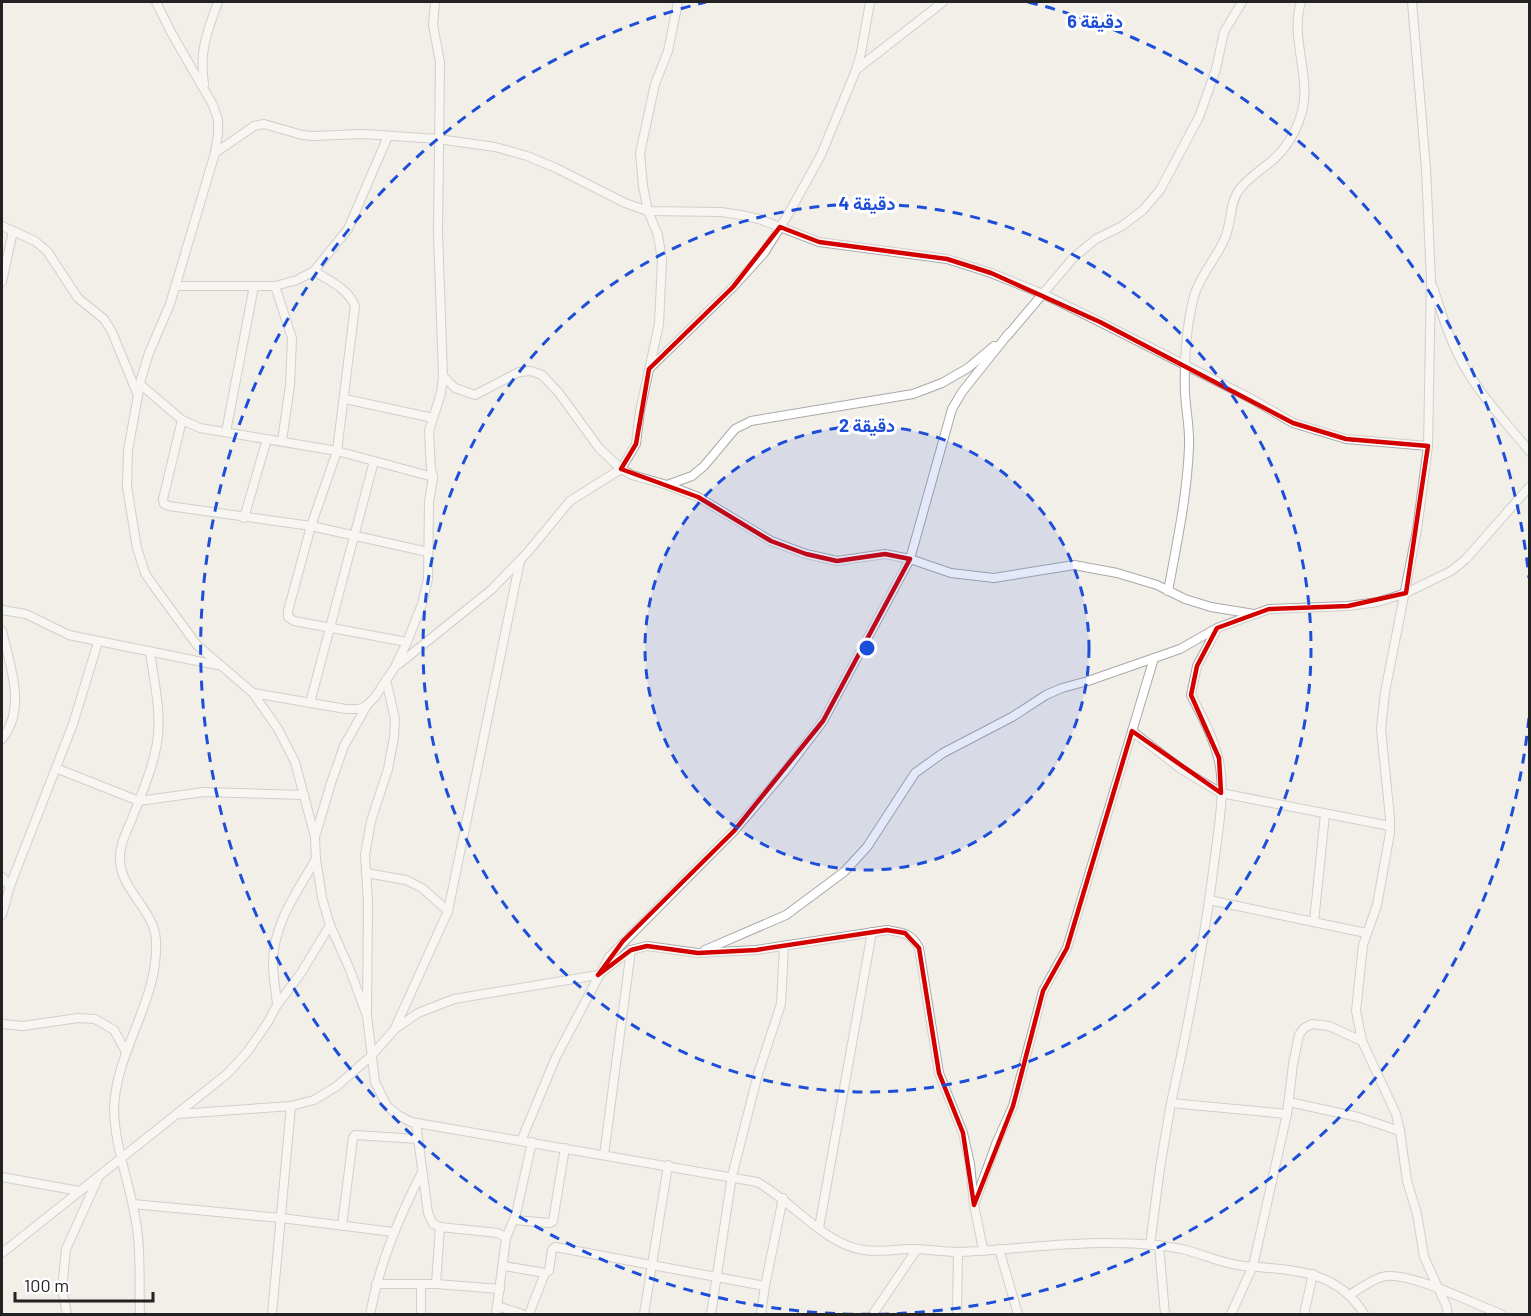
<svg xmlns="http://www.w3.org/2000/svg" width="1531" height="1316" viewBox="0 0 1531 1316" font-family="Barlow,Vazirmatn,sans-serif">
<rect width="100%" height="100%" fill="#f2efe9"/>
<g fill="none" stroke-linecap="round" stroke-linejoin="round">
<defs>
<g id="street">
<path d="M156,2L172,34L213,105L218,120V134L215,153L170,304L149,353L141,379L128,450L127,487L137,548L145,573L153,585L197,645L253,693L278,729L295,762L315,837L316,859L322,898L330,925L350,970L367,1016L375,1082L387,1106L398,1115L411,1122L757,1182C792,1201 825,1245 864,1250C881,1253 901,1248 918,1249C932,1250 946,1252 959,1252C1008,1250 1056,1243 1105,1243C1130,1243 1157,1244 1182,1249C1203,1254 1222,1264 1244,1266C1290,1270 1337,1269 1364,1314"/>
<path d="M1412,2L1426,169L1431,280L1428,446L1417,530L1385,692L1381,729L1390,818V833L1377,905L1363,945L1356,1011L1362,1041L1396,1114L1400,1131L1407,1181L1417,1214L1424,1257L1446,1305L1448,1314"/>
<path d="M857,69L943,2"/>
<path d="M204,84C199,50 207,33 218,2"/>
<path d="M215,153L254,126L264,124L302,135L313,136L363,134L438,139L495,147L527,156L556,168L625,203L648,211L721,212L741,215L759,219L819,242L947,259L991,273L1043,294L1100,322L1250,398L1293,423L1346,439L1428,446"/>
<path d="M2,226L35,241L47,251L78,298L104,319L112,332L137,393"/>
<path d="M314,271C330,281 347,288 355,306L337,451L311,526L288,611V617L294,621L407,642"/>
<path d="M2,282L13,231"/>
<path d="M175,286H275L297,280L314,271L348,229L388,136"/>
<path d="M275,286L292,338L290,385L282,441"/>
<path d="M1433,287C1443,318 1452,348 1470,376C1487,403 1510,427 1530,452"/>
<path d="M1008,335L1074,257L1096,239L1122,226L1143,210L1160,190L1199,117L1216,69L1224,32L1242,2"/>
<path d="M650,368L733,287L764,253L789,213L821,155L856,70L861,53L870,2"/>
<path d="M443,376L455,388L475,395L519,372L531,371L542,375L559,393L599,448L621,469L632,475L667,485L698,497L771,541L806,554L837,561L885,554L910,559L951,573L994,578L1074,565L1117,573L1157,585L1185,599L1211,607L1254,614"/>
<path d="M140,384L182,420L200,428L337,451L433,477"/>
<path d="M345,399L433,418"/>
<path d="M182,420L163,499L164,504L169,506L311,526L428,552"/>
<path d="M226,432L254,286"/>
<path d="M667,485L692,476L704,466L735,429L751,421L913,394L942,383L968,368L994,346"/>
<path d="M244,518L267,439"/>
<path d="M1168,591C1177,543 1187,496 1189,447C1190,429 1186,411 1185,393C1184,360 1186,325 1195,293C1202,273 1217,257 1225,238C1232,222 1229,204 1239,190C1248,178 1262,169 1273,160C1285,149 1295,134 1300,118C1314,80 1289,40 1301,2"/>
<path d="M2,610L26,614L69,635L217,665"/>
<path d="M2,631C10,666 27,708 2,739"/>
<path d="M399,664L491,590L527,553L570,501L621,469L636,444L640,411L659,324L662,260L658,235L648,211L643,186L640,153L655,84L668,51L678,2"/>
<path d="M253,693L346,709H359L366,706L375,697L395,667L407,642L422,604L428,579L429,502L433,477L431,469L429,431L441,393L443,376L438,233L440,62L433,25L435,2"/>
<path d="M310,703L374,461"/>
<path d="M1132,731L1181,769L1221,793L1390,826"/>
<path d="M58,769L139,801L204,792L304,795"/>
<path d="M315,837L331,783L344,746L366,707"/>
<path d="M366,873L406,880L422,888L448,911"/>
<path d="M2,877L10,886"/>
<path d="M1209,900L1366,933"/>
<path d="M2,915L10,886L73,724L98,642"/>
<path d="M1314,922L1325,814"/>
<path d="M705,950L786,915L844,872L867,847L915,773L943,753L1012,717L1046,695L1062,688L1088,681L1180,649L1217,628L1269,609L1348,606L1378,602L1406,593L1451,571L1466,559L1530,486"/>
<path d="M277,1005C276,991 273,977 273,963C273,924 297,892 316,859"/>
<path d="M367,1012L368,902L365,855L371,821L388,769L394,737L395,719L386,680"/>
<path d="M2,1024L23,1026L78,1018L95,1019L114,1030L126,1052"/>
<path d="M395,1028L448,911L520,561"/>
<path d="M1289,1102L1358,1117L1400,1131"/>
<path d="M1171,1103C1189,1021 1205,940 1215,856C1219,824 1226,788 1218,757C1212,734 1201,715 1191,695L1197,666L1217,629"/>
<path d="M178,1114L291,1106L314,1100L337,1086L371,1056L395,1029L418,1013L454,999L598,975L631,950L647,946L698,953L756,950L887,930C904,933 911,933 919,948L939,1073L963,1133L970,1164L974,1205L983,1249"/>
<path d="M416,1123L428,1213L433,1224L440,1227L498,1233L506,1238L496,1314"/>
<path d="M521,1141L556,1057L609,957L734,831L785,771L823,721L910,559L952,409L962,392L1009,333"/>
<path d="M604,1155L631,950"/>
<path d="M2,1177L79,1191"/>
<path d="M975,1202L996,1144L1013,1106L1043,991L1067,948L1154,658"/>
<path d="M133,1204L281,1218L393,1232"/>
<path d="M514,1220L550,1223L553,1221L565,1148"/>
<path d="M342,1226L353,1138L355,1135L418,1139"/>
<path d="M819,1228L872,932"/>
<path d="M506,1238L516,1214L532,1142"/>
<path d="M1150,1245L1160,1168L1171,1103L1287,1114"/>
<path d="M1159,1245L1165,1314"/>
<path d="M999,1249L1018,1314"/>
<path d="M2,1253L227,1074L248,1051L268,1022L277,1005L301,973L330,925"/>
<path d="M504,1266L545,1273"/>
<path d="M376,1284H436L500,1289"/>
<path d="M436,1284L440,1227"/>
<path d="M1349,1295C1360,1289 1371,1280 1382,1277C1405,1269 1476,1305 1501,1314"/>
<path d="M497,1306L522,1314"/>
<path d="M67,1314L62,1289L66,1249L99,1176"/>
<path d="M140,1314C139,1286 141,1256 137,1228C132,1190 114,1146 114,1108C116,1050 159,1000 156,941C155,910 120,890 120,859C119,845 128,829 133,816C142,793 153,767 157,743C162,714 154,681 150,652"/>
<path d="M272,1314L291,1106"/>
<path d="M370,1314C380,1262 398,1220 422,1172"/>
<path d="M421,1314V1284"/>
<path d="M529,1314L545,1273L549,1271L552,1250L555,1247L765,1286"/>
<path d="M644,1314L668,1165"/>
<path d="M711,1314L732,1176L758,1074L781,1004L784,946"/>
<path d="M761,1314L765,1286L783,1198"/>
<path d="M873,1314L917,1249"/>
<path d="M957,1314L958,1252"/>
<path d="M1231,1314L1253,1266L1287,1114L1293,1064L1299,1035L1304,1028L1312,1024L1329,1026L1362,1041"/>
<path d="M1304,1314L1313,1274"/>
</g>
</defs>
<!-- street casing -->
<use href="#street" stroke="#a9a9a9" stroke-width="10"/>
<!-- street -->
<use href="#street" stroke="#fff" stroke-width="8"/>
</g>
<!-- marked area -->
<path d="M0 0H1531V1316H0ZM780,227L819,242L947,259L991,273L1100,322L1293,423L1346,439L1428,446L1406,593L1348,606L1269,609L1217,628L1197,666L1191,695L1219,758L1221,793L1132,731L1067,948L1043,991L1013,1106L974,1205L963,1133L939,1073L919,948L905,933L887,930L756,950L698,953L647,946L631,950L598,975L623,941L734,831L823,721L910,559L885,554L837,561L806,554L771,541L698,497L621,469L636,444L649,369L733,287Z" fill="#f2efe9" fill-opacity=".55" fill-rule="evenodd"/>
<path fill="none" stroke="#d40000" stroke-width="4.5" stroke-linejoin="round" d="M780,227L819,242L947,259L991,273L1100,322L1293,423L1346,439L1428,446L1406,593L1348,606L1269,609L1217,628L1197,666L1191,695L1219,758L1221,793L1132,731L1067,948L1043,991L1013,1106L974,1205L963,1133L939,1073L919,948L905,933L887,930L756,950L698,953L647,946L631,950L598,975L623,941L734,831L823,721L910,559L885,554L837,561L806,554L771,541L698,497L621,469L636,444L649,369L733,287Z"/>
<!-- distance rings -->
<circle cx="867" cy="648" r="222" fill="#1d4ed8" fill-opacity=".12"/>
<g fill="none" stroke="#1d4ed8" stroke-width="3" stroke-dasharray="10 8">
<circle cx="867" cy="648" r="222"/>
<circle cx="867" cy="648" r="444"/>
<path d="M1529 718A666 666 0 1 1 706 2M1028 2A666 666 0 0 1 1529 578"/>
</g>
<circle cx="867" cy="648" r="9" fill="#1d4ed8" stroke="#fff" stroke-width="3"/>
<g font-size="18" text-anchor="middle" font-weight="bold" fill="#1d4ed8" stroke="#fff" stroke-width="6" stroke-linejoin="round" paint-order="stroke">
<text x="1095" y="28">6 دقيقة</text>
<text x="867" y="210">4 دقيقة</text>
<text x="867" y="432">2 دقيقة</text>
</g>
<!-- border -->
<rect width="1531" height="1316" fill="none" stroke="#222222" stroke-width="6"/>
<!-- scale -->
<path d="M15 1292v9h138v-9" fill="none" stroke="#222222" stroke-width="3"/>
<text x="24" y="1292" font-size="18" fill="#222222" stroke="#ffffff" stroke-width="4.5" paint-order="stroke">100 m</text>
</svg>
